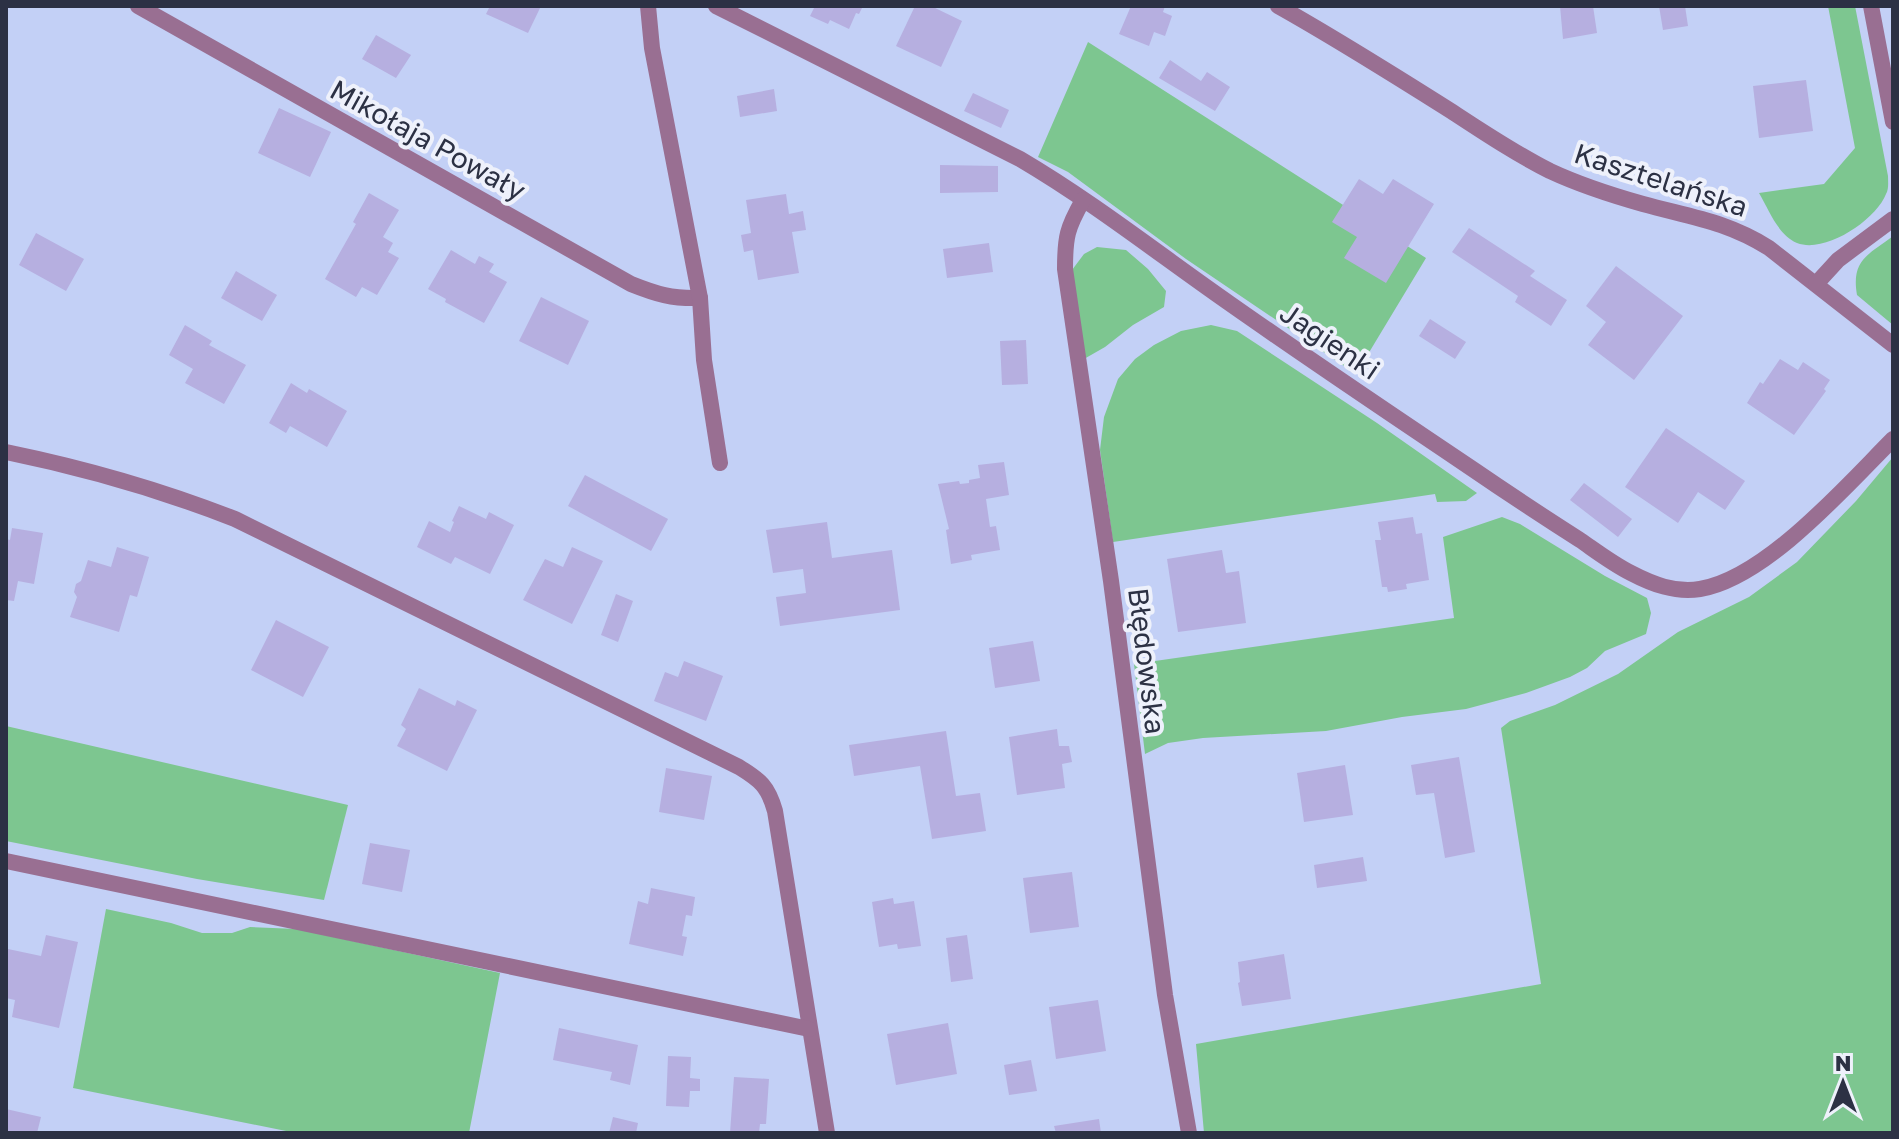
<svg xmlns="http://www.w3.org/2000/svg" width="1899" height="1139" viewBox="0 0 1899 1139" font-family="'Golos Text',sans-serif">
<rect width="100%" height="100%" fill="#c3d0f6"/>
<!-- green -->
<g fill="#7dc690">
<path d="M1828,6H1855L1888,176C1888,182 1889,189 1886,194C1876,220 1825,254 1797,243C1778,235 1769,210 1759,193L1824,184L1855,148Z"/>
<path d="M1088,42L1426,258L1356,374L1186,259L1068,172L1038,157Z"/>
<path d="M1893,236V325L1857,295C1851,260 1868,255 1893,236Z"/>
<path d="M1097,247L1126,250L1148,269L1166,291L1164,307L1133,325L1105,347L1084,359L1072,270L1084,254Z"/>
<path d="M1211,325L1237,331L1377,423L1477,493L1466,501L1437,502L1435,494L1113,542L1100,450L1104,417L1118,379L1135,359L1154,345L1181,331Z"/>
<path d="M1893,457V1133H1204L1196,1044L1541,984L1501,728L1510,721L1555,705L1618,674L1678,632L1749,597L1797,562L1856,501Z"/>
<path d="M1502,517L1520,524L1605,576L1647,598L1651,613L1646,634L1605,651L1587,668L1570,677L1526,693L1466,709L1402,717L1326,731L1203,738L1168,743L1145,754L1134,664L1454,618L1443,537Z"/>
<path d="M6,726L348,805L324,900L197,879L6,841Z"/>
<path d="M106,909L171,923L202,933H232L250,927L297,929L500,973L469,1133H296L73,1088Z"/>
</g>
<!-- building -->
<g fill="#b6afe0">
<path d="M490,6H541L528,33L486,14Z"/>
<path d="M815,6H863L859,14L856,13L849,29L830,20L828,24L810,16Z"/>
<path d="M915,6H931L962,21L941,67L896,46Z"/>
<path d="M1131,6H1165L1163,12L1172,16L1165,36L1154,32L1149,46L1119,34Z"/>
<path d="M1560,6H1593L1597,33L1563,39Z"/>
<path d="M1659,6H1685L1688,26L1663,30Z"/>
<path d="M376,35L411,55L396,78L362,59Z"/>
<path d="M1170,60L1201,81L1207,72L1230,87L1215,111L1159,78Z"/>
<path d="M1806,80L1813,131L1759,138L1753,86Z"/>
<path d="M774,89L777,111L740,117L737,96Z"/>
<path d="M973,93L1009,110L1001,128L964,111Z"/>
<path d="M279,108L331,132L310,177L258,153Z"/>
<path d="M940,165L998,166V192L940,193Z"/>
<path d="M1359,179L1383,194L1393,179L1434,204L1386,283L1344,258L1357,237L1332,222Z"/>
<path d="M369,193L399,210L383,237L393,243L388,252L399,258L377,295L362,287L356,297L325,279L356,224L353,222Z"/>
<path d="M786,194L789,214L803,211L806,230L792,232L799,273L758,280L753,250L744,252L741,235L751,233L746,200Z"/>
<path d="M1469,228L1535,271L1530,276L1567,300L1551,326L1515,302L1518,296L1452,252Z"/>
<path d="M36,233L84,259L66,291L19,265Z"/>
<path d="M989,243L993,272L947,278L943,249Z"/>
<path d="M451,250L475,264L479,256L494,264L489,272L507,282L484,323L445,302L446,299L428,289Z"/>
<path d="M1616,266L1683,316L1634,380L1588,345L1606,322L1586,306Z"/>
<path d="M236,271L277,295L262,321L221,298Z"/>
<path d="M541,297L589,321L568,365L519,341Z"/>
<path d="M1430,319L1466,342L1455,359L1419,336Z"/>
<path d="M185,325L212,341L209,345L246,365L224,404L185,383L193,369L169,355Z"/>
<path d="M1026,340L1028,384L1002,385L1000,341Z"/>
<path d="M1780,359L1798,370L1803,362L1830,380L1824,389L1826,391L1794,435L1747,403L1760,382L1763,384Z"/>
<path d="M291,383L307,393L309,389L347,411L327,447L290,426L286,433L269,423Z"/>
<path d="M1666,428L1745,481L1725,510L1698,492L1678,523L1625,487Z"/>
<path d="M1004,462L1009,495L986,499L990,527L996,526L1000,550L971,555L972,560L951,564L946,530L949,529L938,484L959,481L960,484L969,483V480L980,478L978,465Z"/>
<path d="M585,475L668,519L651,551L568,506Z"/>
<path d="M1584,483L1632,519L1618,537L1570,500Z"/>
<path d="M459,506L486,519L489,512L514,525L490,574L455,557L451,564L417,547L429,521L450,532L454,522L452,521Z"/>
<path d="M1413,517L1416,534L1422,533L1429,580L1406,584L1407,589L1388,592L1387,587H1382L1375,540H1381L1378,522Z"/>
<path d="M827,522L832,558L892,550L900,610L780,626L776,597L806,593L803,569L773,573L766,530Z"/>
<path d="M12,528L43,533L34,584L18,581L14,601L6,600V539L10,540Z"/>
<path d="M117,547L149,557L137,597L130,595L119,632L70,617L77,597L74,592L76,584L81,581L88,560L111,567Z"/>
<path d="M572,547L603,561L572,624L523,600L545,559L563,567Z"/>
<path d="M1222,550L1226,573L1239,571L1246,623L1178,632L1167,559Z"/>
<path d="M616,594L633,601L618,642L601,635Z"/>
<path d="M276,620L329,647L303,697L251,670Z"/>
<path d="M1033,641L1040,681L995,688L989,648Z"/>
<path d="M684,661L723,676L706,721L654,701L665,672L678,677Z"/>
<path d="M419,688L455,706L457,700L477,710L447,771L397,746L406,729L401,725Z"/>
<path d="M1057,729L1059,746H1069L1072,762L1062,764L1065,788L1017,795L1009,737Z"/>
<path d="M946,731L956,796L980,793L986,831L932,839L920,766L854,776L849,745Z"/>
<path d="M1459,757L1475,852L1445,858L1434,793L1416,795L1411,765Z"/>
<path d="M1345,765L1353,815L1304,822L1297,773Z"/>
<path d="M666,768L712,776L704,820L659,812Z"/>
<path d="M370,843L410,850L402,892L362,884Z"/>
<path d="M1363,857L1367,881L1317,888L1314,865Z"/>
<path d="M1072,872L1079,927L1030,933L1023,878Z"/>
<path d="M651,888L695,897L692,916L686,915L682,936L687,937L683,956L629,944L638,901L648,904Z"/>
<path d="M893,898L894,904L914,901L921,946L898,949L897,944L879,947L872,902Z"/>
<path d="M46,935L78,942L59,1028L12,1017L15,1000L6,998V958L8,949L41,956Z"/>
<path d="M967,935L973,979L951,982L946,938Z"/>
<path d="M1284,954L1291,999L1242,1006L1238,983L1240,982L1238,962Z"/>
<path d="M1098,1000L1106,1051L1056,1059L1049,1007Z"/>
<path d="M948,1023L957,1074L896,1085L887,1034Z"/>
<path d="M559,1028L638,1045L630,1085L610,1080L612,1072L553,1060Z"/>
<path d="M668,1056L691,1057L690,1078L700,1079V1091H690L689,1107L666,1106Z"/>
<path d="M1031,1060L1037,1091L1009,1095L1004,1065Z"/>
<path d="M734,1077L769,1079L766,1124H760L759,1133H730Z"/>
<path d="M6,1109L41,1117L37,1133H6Z"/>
<path d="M613,1117L638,1123L636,1133H609Z"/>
<path d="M1099,1119L1101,1133H1056L1054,1126Z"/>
</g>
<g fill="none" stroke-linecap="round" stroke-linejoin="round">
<!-- street -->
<g stroke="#996f92" stroke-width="16">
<path d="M138,6L631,284C656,294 672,299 700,298"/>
<path d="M648,6L652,48L700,298L704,360L720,463"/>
<path d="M716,6L1020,159C1093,202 1160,255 1229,303C1310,360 1392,415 1474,470C1509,494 1544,517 1580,540C1596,551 1613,564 1631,573C1652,584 1675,593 1700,589C1766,578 1846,486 1893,439"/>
<path d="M1278,6C1337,39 1394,75 1451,111C1483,132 1516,154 1550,171C1580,185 1611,195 1643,204C1690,217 1726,221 1769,248L1893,345"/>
<path d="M1871,6L1893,122"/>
<path d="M1083,200C1067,228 1065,237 1065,269L1111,581L1165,995L1189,1133"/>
<path d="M1816,284L1838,260L1893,219"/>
<path d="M6,452C84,468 161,490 235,519L739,767C760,780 768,786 775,811L827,1133"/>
<path d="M6,861L809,1029"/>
</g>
</g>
<g text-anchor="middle" stroke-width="8" stroke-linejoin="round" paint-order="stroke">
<!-- street labels -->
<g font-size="28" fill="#2c3144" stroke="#eef1fb">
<text transform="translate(428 140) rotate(29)" y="10">Mikołaja Powały</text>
<text transform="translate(1661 180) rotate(18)" y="10">Kasztelańska</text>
<text transform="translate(1330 341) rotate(34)" y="10">Jagienki</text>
<text transform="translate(1147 661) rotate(83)" y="10">Błędowska</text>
</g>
</g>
<!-- border -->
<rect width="1899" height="1139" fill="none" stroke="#2c3144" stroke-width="16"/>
<!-- north arrow -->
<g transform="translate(1843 1083)" stroke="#eef1fb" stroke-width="6" paint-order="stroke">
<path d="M0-6L14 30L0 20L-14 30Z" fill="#2c3144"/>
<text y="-12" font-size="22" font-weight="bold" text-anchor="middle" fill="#2c3144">N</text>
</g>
</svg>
